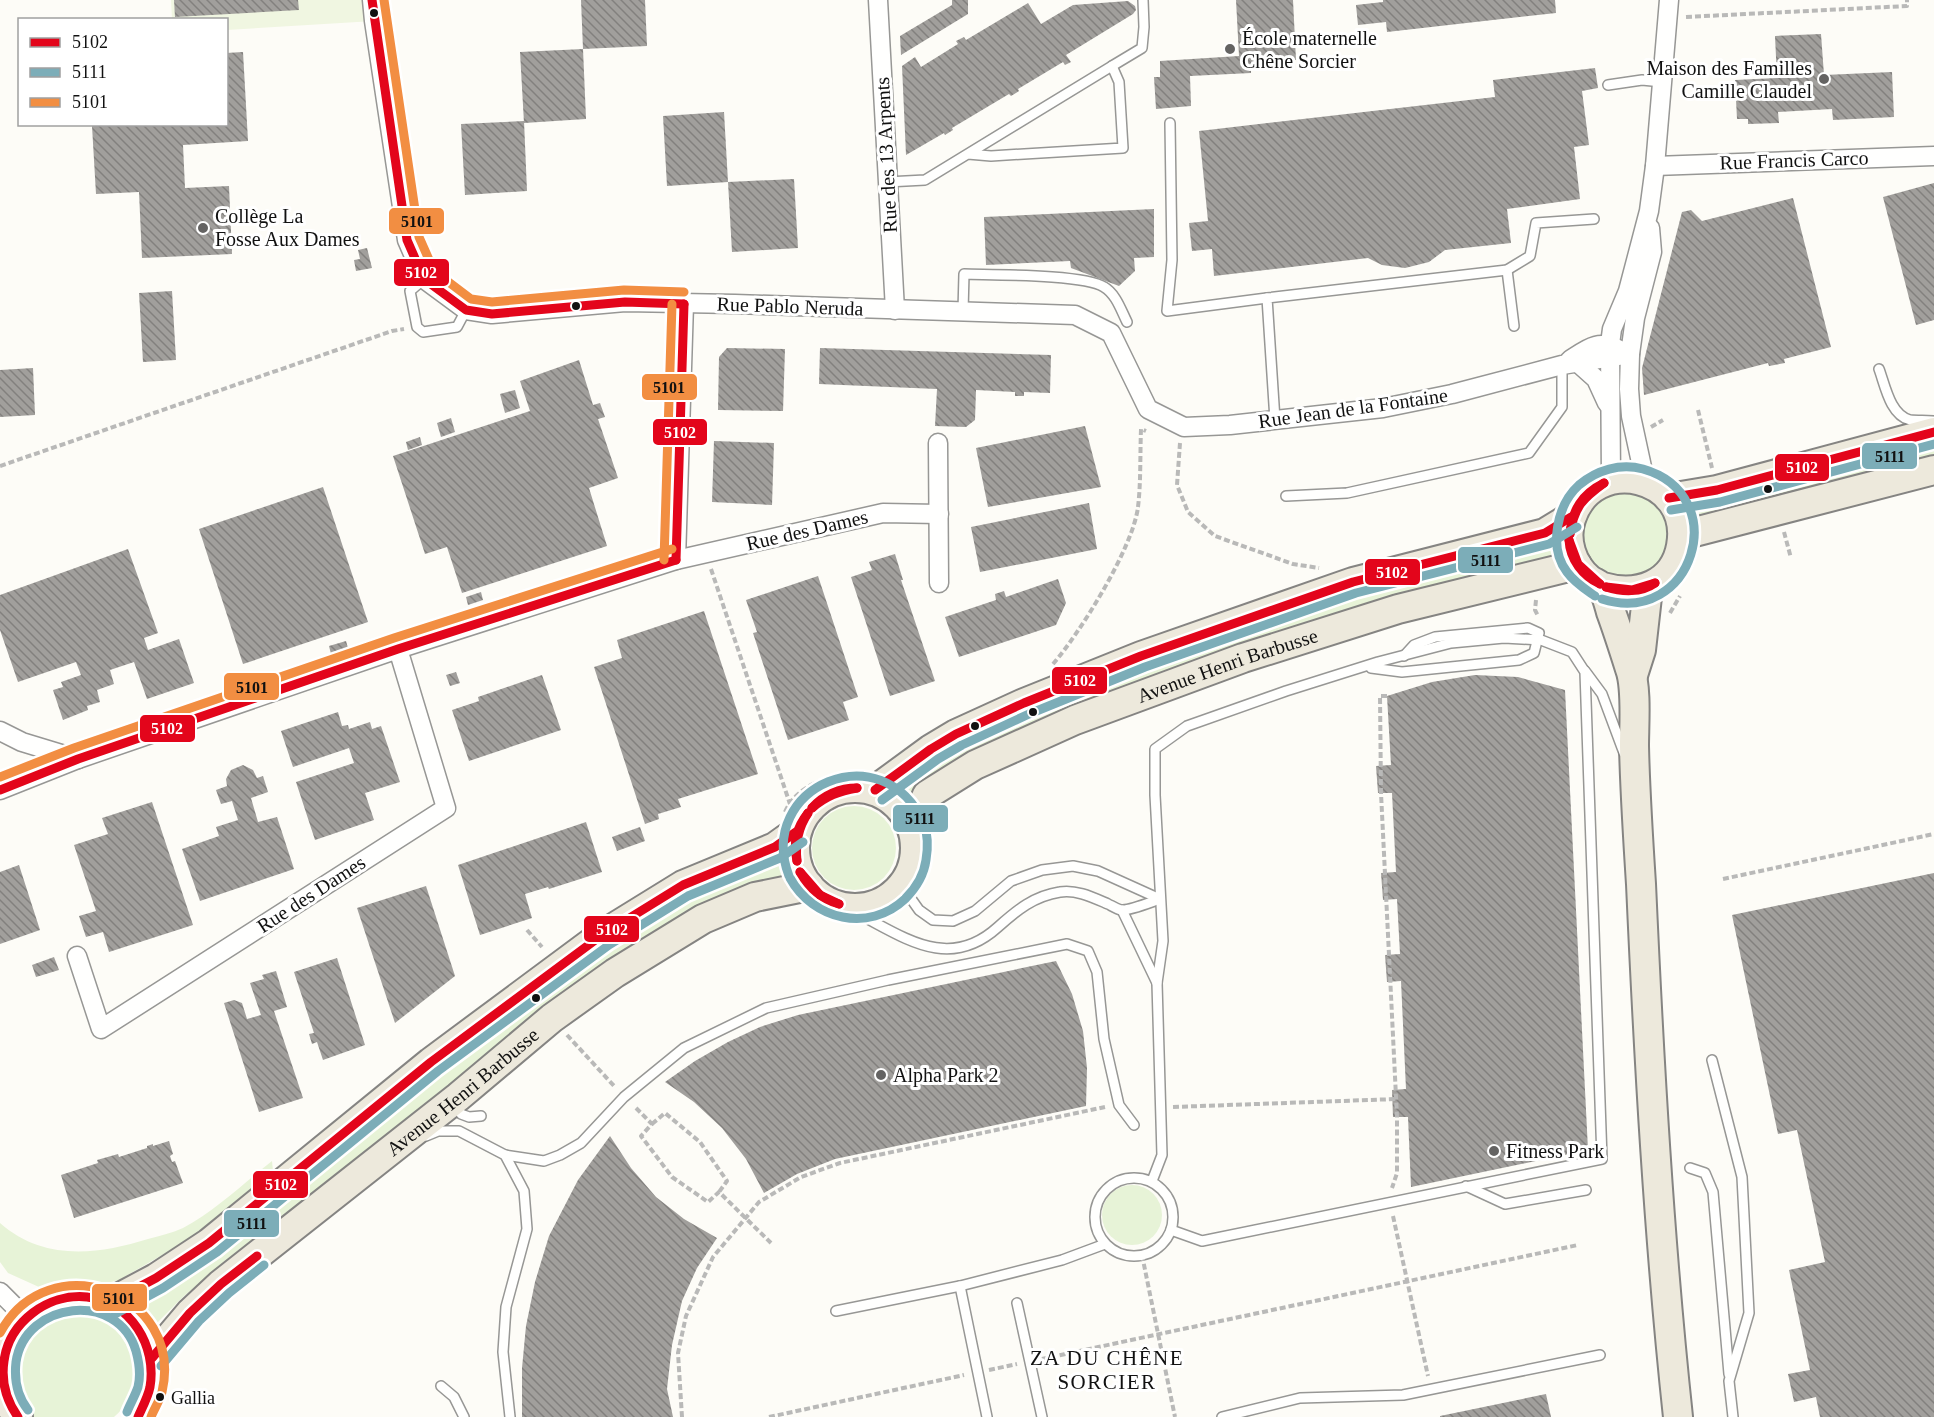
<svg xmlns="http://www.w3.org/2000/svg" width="1934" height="1417" viewBox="0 0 1934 1417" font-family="'Times New Roman',serif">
<defs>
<pattern id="building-back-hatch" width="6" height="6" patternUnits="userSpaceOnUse" patternTransform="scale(1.5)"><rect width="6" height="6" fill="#a19f9c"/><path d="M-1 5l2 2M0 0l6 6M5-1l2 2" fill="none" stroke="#82807e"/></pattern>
</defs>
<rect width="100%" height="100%" fill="#fdfcf7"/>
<!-- grass -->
<g fill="#e7f3d7">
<path d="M1934,444V459L1700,520L1697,505Z"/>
<circle cx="1625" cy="534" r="43"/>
<path d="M1550,539L1556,557L1345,614L908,806L891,791L969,739L1095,685L1368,589Z"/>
<circle cx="854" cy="848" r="42"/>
<path d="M780,859L784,879L709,902L645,938L573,988L184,1296L149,1331L127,1304L595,954L704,886Z"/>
<path d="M272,1161L273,1171L188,1240L119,1280L79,1290L39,1287L8,1273L0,1262V1223C43,1261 97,1255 148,1239C159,1236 172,1233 183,1228C215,1211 243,1184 272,1161Z"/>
<circle cx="1132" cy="1215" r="30"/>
<path d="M75,1312C88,1314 99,1317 110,1325C139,1346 142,1395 114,1417H33L27,1412L17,1395L15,1356L37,1324L55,1315Z"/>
</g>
<!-- pitch -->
<path fill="#f0f6e1" d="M171,0H372L374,21L227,30L226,20L172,19Z"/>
<!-- building -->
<g fill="url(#building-back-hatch)">
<path d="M174,0H298L299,10L175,17Z"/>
<path d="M581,0H645L647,46L583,49Z"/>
<path d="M952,0H968V14L901,55L900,36L952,5Z"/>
<path d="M1236,0H1293L1296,60L1251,63V73L1190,76L1191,106L1156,109L1154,77H1160V61L1239,56Z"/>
<path d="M1383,0H1555L1556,13L1387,32L1386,22L1358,25L1356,5L1383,2Z"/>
<path d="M1128,1L1135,6L1136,10L1133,14L1066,55L1071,62L1065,65L1063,62L1018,89L1019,91L1011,96L1009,94L952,128L953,130L945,135L944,133L906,155L902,66L915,57L921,67L958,44L956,41L964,37L966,40L1028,3L1041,24L1073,5Z"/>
<path d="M1821,34L1824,75L1892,72L1894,117L1833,120L1832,109L1778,112L1779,123L1748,124V119H1737L1735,80L1777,78L1775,36Z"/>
<path d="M583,49L586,119L524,123L520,52Z"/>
<path d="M243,52L248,141L183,145L185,188L229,186L232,254L142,258L139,192L96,194L92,126L226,124V53Z"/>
<path d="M1595,68L1598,88L1582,91L1589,145L1574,147L1580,199L1507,209L1511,243L1445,250L1429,262L1405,268L1382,265L1368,258L1214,276L1212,249L1192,251L1189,223L1208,221L1199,131L1495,97L1493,80Z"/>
<path d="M724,112L728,182L667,186L663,116Z"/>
<path d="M524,121L527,191L465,195L461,124Z"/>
<path d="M794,179L798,248L732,252L728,182Z"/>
<path d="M1934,183V320L1916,325L1883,197Z"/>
<path d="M1793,198L1831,347L1784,359L1785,363L1769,366L1768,363L1644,395L1642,368L1682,212L1691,210L1702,221Z"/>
<path d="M1154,209V257L1134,258L1135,271L1119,286L1071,268L1070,261L986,265L984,217Z"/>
<path d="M367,248L372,268L356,271L354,260L360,259L358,250Z"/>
<path d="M172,291L176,360L143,362L139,293Z"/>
<path d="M727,348L785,349L783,411L718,410L719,357Z"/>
<path d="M820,348L1051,355L1050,393L1024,392V396H1015V392L976,390L975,420L966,427L935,426L937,389L819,384Z"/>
<path d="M579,360L593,405L600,403L605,417L598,419L618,478L589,488L607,546L462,593L447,547L425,554L393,456L530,411L520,381Z"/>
<path d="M33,368L35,415L0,417V370Z"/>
<path d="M515,390L520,408L505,413L500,394Z"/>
<path d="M451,418L455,432L441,437L437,423Z"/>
<path d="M1085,426L1101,487L988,507L976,448Z"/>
<path d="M420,437L422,445L408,450L406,442Z"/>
<path d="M714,441L774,443L772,505L712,502Z"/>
<path d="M323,487L368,622L243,664L199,529Z"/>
<path d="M1089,503L1097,549L980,572L971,527Z"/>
<path d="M128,549L158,633L144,638L148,650L179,639L194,683L147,699L134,662L110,670L114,684L97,690L100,702L87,706L88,710L63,720L53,690L63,687L61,682L81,675L76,662L18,682L0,630V595Z"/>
<path d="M895,554L903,580H901L935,681L890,696L851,577L872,570L869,562Z"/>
<path d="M818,576L858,697L843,702L849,720L788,740L753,633L757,632L746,600Z"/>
<path d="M1058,579L1066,603L1056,625L959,657L945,617L996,600L995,594L1004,591L1006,597Z"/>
<path d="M481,592L483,600L468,605L466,597Z"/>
<path d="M704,611L758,774L678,799L681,807L658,814L659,819L645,824L594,667L622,658L617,640Z"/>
<path d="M346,641L348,648L331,654L329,646Z"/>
<path d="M456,672L460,683L450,686L446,675Z"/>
<path d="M542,675L561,730L469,761L452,710L479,701L478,697Z"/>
<path d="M1475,675L1518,677L1565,690L1588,1150L1411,1187L1408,1117H1393L1392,1090L1406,1089L1401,981L1387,982L1385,955L1400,954L1397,899L1383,900L1381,873L1396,872L1392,793H1378L1376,766L1391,765L1387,696L1432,682Z"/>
<path d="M338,712L342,726L348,725L349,729L370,722L372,729L381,726L400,782L365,793L374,820L315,840L296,782L354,763L349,748L293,767L281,731Z"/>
<path d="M243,765L253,770L257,778L263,776L268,792L251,798L258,822L277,817L294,869L200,901L182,849L219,836L216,827L238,820L232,801L221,804L216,790L227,786L226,779L231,770Z"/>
<path d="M152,802L193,925L109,952L103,932L86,937L79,916L96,911L74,845L108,834L102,818Z"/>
<path d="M586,822L602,872L549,889L548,887L525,894L532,918L480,935L458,865Z"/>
<path d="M640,827L645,841L617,851L612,837Z"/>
<path d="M19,865L40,930L0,944V872Z"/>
<path d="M1934,873V1417H1820L1816,1397L1794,1402L1788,1374L1810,1370L1789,1270L1825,1262L1797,1130L1778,1134L1732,915Z"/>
<path d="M426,886L455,976L395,1023L357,908Z"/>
<path d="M54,957L59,970L36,977L32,965Z"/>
<path d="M337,958L365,1045L323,1060L317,1042L312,1044L309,1034L314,1033L294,972Z"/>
<path d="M1056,961L1072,994L1083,1031L1087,1068L1086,1106L835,1159L797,1174L764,1193L746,1159L722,1128L694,1102L665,1082L695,1061L728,1042L760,1027L798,1015Z"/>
<path d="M276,971L287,1007L274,1011L303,1098L259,1112L224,1003L234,1000L242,1003L247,1019L261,1015L250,983L264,979L262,975Z"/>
<path d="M610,1136L631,1168L656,1197L684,1219L717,1238L697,1268L682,1301L672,1345L667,1389L673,1417H522V1368L526,1326L535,1282L549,1236L578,1180Z"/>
<path d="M169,1141L173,1154L170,1156L172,1162L175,1161L183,1183L74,1218L61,1175L98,1163L97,1160L118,1154L119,1157L147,1148V1146L153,1144V1146Z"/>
<path d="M1546,1394L1551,1417H1440V1416Z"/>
</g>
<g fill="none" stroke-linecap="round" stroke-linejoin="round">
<defs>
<g id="lane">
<path d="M1112,66L1142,48L1144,27L1143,0"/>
<path d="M1608,85L1642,80L1662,82"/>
<path d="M1170,123L1172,260L1167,311L1267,298"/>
<path d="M887,182L925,180L1112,66L1119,82L1123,148L991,156L968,154"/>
<path d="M1507,270L1514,326"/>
<path d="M424,279L410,291L417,327L423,332L457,327L466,310"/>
<path d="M963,311L964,274C992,275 1085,274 1104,287C1116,294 1121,310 1127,322"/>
<path d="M1879,369C1885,385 1890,415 1910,420C1918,421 1926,420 1934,421"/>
<path d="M1275,420L1267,298L1507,270L1530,256L1536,223L1594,219"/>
<path d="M1286,496L1347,493L1529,453L1562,407V365"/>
<path d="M1371,668L1402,672L1519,660L1534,653L1539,633L1528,628L1435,637L1414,645L1404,656"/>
<path d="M1585,671L1602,694L1624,753"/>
<path d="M902,886L919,910L933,920L953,921L975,911L1011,881L1042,870L1073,866L1098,871L1160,899"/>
<path d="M844,907C896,930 944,976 998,927C1017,910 1034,896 1060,892C1076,889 1094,898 1108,904C1112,906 1117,909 1121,910C1129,911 1151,902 1160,899"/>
<path d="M1122,910L1157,983"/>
<path d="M1712,1060L1742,1177L1749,1313L1729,1381L1733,1417"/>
<path d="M458,1102L457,1106L461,1114L469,1117L481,1116"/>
<path d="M426,1136L438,1131H459L505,1155L524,1191L527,1229L506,1307L503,1352L510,1417"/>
<path d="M505,1155L544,1161L560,1155L581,1143L624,1097L684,1048L766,1008L888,980L1067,944L1088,951L1097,972L1104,1039L1119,1105L1134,1125"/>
<path d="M1690,1168L1705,1173L1713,1192L1729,1374"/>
<circle cx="1134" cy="1217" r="39"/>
<path d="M1152,1181L1162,1155L1157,983L1163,941L1155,795V749L1187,726L1286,691L1378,662L1451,643L1504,638L1541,640L1572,652L1585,672L1602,1159L1202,1241L1171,1230"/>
<path d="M1466,1186L1505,1204L1586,1190"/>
<path d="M960,1286L987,1417"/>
<path d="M1017,1303L1042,1417"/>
<path d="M836,1311L960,1286L1062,1260L1105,1244"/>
<path d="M441,1386L454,1397L464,1417"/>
<path d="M1222,1417L1300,1398L1403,1395L1600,1355"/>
</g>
<g id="street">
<path d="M372,0L374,21L407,240L424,279L466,310L492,314L625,302L735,304L1075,315L1111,333L1148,409L1184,427L1230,425L1383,408L1452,394L1562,365L1630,354"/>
<path d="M878,0L895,310"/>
<path d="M1655,166L1934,156"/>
<path d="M1570,360C1588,348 1598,339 1620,350"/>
<path d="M1577,362L1596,379L1607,403"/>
<path d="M938,443L939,583"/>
<path d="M1611,480L1610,344L1612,329L1628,291L1649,211L1655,166L1669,0"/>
<path d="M1645,481L1631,416L1629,389L1630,354L1635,318L1652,252L1650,228"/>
<path d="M676,560L684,304"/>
<path d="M0,731L22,742L78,759"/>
<path d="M0,790L78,759L398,649L676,560L883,513L939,514"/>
<path d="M77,956L101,1029L446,808L398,649"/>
<path d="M0,1292L26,1318"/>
</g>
<g id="primary">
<path d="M1669,498L1717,490L1934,432"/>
<path d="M1683,535L1934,470"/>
<path d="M1603,587C1637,597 1674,585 1681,546C1694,475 1593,451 1571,519C1564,540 1572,565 1589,579C1594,583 1600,584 1603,589C1607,596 1609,605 1611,612C1618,631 1624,650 1630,669C1637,688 1634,725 1634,746C1635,792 1638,838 1641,884C1649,1062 1659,1240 1678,1417"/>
<path d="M1633,675L1641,650L1648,588"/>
<circle cx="855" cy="848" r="60"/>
<path d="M875,790L931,749L956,734L1024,703L1141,656L1353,582L1545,533L1571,517"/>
<path id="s1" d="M913,828L927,795L975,765L1075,720L1243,658L1398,609L1577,565"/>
<path d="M109,1303L156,1278L209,1243L431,1062L602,935L683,885L775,847L796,832"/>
<path id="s2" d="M152,1358L190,1313L221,1284L458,1097L552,1018L615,973L703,919L755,897L809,886"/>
<path d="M18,1417C5,1402 1,1380 4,1361C6,1342 17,1324 33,1312C105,1263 185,1342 138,1417"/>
</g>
</defs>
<!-- lane casing -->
<use href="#lane" stroke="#979795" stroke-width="12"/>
<!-- street casing -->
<use href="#street" stroke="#979795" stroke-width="21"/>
<!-- primary casing -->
<use href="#primary" stroke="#858482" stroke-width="32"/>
<!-- path -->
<g stroke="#b9b9b8" stroke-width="4" stroke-dasharray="6 3" stroke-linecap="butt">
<path d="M1686,17L1907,6V0"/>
<path d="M1698,410L1712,468"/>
<path d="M1651,427L1663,420"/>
<path d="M1180,443L1177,485L1188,512L1215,536L1293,564L1319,568"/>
<path d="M0,466L392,331L404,329"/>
<path d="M1784,532L1791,558"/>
<path d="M711,569L790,804"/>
<path d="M1536,600L1535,610L1538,616"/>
<path d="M1670,613L1680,596"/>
<path d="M1053,664C1080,633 1133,548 1138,507C1141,482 1140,455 1141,429L1146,431"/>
<path d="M1387,696H1380L1381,793L1397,1117V1173L1392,1188"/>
<path d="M785,812C797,785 829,774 857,776"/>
<path d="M1723,879L1934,834"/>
<path d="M527,930L542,947"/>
<path d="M567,1035L615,1087"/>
<path d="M1173,1107L1397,1099"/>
<path d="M636,1108L652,1124L641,1136L672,1177L708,1202L719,1192L771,1243"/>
<path d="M652,1124L665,1113L700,1142L727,1181L719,1192"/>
<path d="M1393,1216L1428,1376"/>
<path d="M1142,1255L1175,1417"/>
<path d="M1042,1359L1578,1245"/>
<path d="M989,1370L1017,1364"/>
<path d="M682,1417L678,1353L686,1316L713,1257L759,1202L801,1177L840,1163L1105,1107"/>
<path d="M769,1417L964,1375"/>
</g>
<!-- lane -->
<use href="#lane" stroke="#fffffe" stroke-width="9"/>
<!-- street -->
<use href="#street" stroke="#fffffe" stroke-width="18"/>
<!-- primary -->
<use href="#primary" stroke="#ede9dc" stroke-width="28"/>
<defs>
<g id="bus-1">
<path d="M372,0L407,240L424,279L466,310L492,314L625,302L684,304"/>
<path d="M1669,498L1717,490L1934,432"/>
<path d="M1570,534C1572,510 1582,494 1604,483"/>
<path d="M1570,534C1574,507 1583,498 1604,483"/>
<path d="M1569,540L1578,564L1600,584"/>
<path d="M1569,540C1570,560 1583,576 1600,584"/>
<path d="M676,560L684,304"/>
<path d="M1606,587L1632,590L1655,583"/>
<path d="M1606,587C1622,592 1641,593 1655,583"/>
<path d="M0,790L78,759L398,649L676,560"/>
<path d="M875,790L931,749L956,734L1024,703L1141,656L1353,582L1545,533L1571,517"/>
<path d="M812,808C823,795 840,788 857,788"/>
<path d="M812,808C826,796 839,791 857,788"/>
<path d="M797,861C793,842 796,828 808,813"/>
<path d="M797,861C795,843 798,828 808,813"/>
<path d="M800,872L820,895L839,904"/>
<path d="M800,872C809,888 821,899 839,904"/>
<path d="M109,1303L156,1278L209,1243L431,1062L602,935L683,885L775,847L796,832"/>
<path d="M152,1358L190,1313L221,1284L257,1256"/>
<path d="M18,1417C6,1400 1,1381 4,1361C9,1322 48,1293 87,1297C131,1302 157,1346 150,1387C148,1397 142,1408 138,1417"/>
</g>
<g id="bus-2">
<path d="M1671,510L1720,502L1934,444"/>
<path d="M1595,596C1585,589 1575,583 1567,572C1548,547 1557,505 1579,485C1597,470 1620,463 1643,469C1734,495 1693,628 1602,599"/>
<path d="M882,800L938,759L962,745L1029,714L1145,667L1356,593L1549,544L1577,527"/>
<path d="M789,876C755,787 883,731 924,824C928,835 928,848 926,860C924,875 916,888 905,899C869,933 813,920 790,878"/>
<path d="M115,1314L163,1288L217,1252L438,1071L609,945L688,896L780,858L803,842"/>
<path d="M161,1366L199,1321L229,1293L264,1265"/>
<path d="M28,1410C17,1396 14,1380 16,1362C25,1301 118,1290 136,1351C139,1362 141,1375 138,1387C135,1396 130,1404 127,1412"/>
</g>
<g id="bus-3">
<path d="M384,0L419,237L434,271L471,299L492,302L624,290L684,292"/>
<path d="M664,560L672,304"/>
<path d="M0,777L74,748L394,638L672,549"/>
<path d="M0,1333C48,1243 185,1292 162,1392C160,1400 154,1409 151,1417"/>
</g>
</defs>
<!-- bus-1 casing -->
<use href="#bus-1" stroke="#fff" stroke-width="14"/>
<!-- bus-2 casing -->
<use href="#bus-2" stroke="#fff" stroke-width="14"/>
<!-- bus-3 casing -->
<use href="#bus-3" stroke="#fff" stroke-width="14"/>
<!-- bus-1 -->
<use href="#bus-1" stroke="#e3051b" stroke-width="9"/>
<!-- bus-2 -->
<use href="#bus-2" stroke="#7cadb8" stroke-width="9"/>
<!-- bus-3 -->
<use href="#bus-3" stroke="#f28e42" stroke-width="9"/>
</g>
<!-- markers -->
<g fill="#111" stroke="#fff" stroke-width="2">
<circle cx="374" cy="13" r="5"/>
<circle cx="576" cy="306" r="5"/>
<circle cx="1768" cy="489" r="5"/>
<circle cx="1033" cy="712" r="5"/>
<circle cx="975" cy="726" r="5"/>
<circle cx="536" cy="998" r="5"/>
<circle cx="160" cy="1397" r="5"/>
</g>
<g fill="#646362" stroke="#fff" stroke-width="2">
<circle cx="1230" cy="49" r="6"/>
<circle cx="1824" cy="79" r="6"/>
<circle cx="203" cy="228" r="6"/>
<circle cx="881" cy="1075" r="6"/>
<circle cx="1494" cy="1151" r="6"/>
</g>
<g text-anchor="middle" stroke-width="6" stroke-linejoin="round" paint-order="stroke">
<!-- bus labels -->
<g font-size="18" fill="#111" stroke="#fff" text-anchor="start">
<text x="171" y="1404">Gallia</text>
</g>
<!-- poi labels -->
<g font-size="20" fill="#111" stroke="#fff" text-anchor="start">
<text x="1242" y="45">École maternelle<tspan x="1242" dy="23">Chêne Sorcier</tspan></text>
<text x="1812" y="75" text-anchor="end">Maison des Familles<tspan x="1812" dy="23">Camille Claudel</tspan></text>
<text x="215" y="223">Collège La<tspan x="215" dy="23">Fosse Aux Dames</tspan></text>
<text x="893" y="1082">Alpha Park 2</text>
<text x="1506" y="1158">Fitness Park</text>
</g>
<!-- street labels -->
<g font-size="20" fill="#111" stroke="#fff">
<text transform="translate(886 155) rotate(-93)" y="7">Rue des 13 Arpents</text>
<text transform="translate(1794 160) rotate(-2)" y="7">Rue Francis Carco</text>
<text transform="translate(790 306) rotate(2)" y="7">Rue Pablo Neruda</text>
<text transform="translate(1353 408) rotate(-8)" y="7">Rue Jean de la Fontaine</text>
<text transform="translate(807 530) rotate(-13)" y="7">Rue des Dames</text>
<text dy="7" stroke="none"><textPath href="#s1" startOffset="364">Avenue Henri Barbusse</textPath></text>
<text transform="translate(311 894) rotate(-33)" y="7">Rue des Dames</text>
<text dy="7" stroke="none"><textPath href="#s2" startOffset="410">Avenue Henri Barbusse</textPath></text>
</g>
<!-- neighbourhood labels -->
<g font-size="21" letter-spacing="1.5" fill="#111" stroke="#fff">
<text x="1107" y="1365">ZA DU CHÊNE<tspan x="1107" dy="24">SORCIER</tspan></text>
</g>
</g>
<g stroke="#fff" stroke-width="2">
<rect x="388" y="207" width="57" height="28" rx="6" fill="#f28e42"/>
<rect x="393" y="258" width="57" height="29" rx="6" fill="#e3051b"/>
<rect x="641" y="373" width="57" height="28" rx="6" fill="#f28e42"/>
<rect x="652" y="418" width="56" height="28" rx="6" fill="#e3051b"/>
<rect x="1861" y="442" width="57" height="28" rx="6" fill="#7cadb8"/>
<rect x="1774" y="453" width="56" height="29" rx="6" fill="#e3051b"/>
<rect x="1457" y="546" width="57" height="28" rx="6" fill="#7cadb8"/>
<rect x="1364" y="558" width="57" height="28" rx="6" fill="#e3051b"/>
<rect x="1051" y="666" width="57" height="29" rx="6" fill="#e3051b"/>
<rect x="223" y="672" width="57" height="29" rx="6" fill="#f28e42"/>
<rect x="139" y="714" width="57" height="29" rx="6" fill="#e3051b"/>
<rect x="892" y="804" width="57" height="29" rx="6" fill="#7cadb8"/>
<rect x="583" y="915" width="57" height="28" rx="6" fill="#e3051b"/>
<rect x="252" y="1170" width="57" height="29" rx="6" fill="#e3051b"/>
<rect x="223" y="1209" width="57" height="29" rx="6" fill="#7cadb8"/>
<rect x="91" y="1283" width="57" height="29" rx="6" fill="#f28e42"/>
</g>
<g font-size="16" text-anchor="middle" font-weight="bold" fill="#fff">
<text x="421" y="278">5102</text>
<text x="680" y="438">5102</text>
<text x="1802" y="473">5102</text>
<text x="1392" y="578">5102</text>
<text x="1080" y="686">5102</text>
<text x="167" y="734">5102</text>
<text x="612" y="935">5102</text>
<text x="281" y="1190">5102</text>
</g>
<g font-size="16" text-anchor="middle" font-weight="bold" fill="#111">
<text x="417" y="227">5101</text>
<text x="669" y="393">5101</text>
<text x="1890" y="462">5111</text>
<text x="1486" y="566">5111</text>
<text x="252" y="693">5101</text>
<text x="920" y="824">5111</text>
<text x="252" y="1229">5111</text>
<text x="119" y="1304">5101</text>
</g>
<!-- legend -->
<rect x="18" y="18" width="210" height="108" fill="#ffffff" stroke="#a0a0a0" stroke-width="1.5"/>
<rect x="30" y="38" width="30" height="9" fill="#e3051b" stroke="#a0a0a0" stroke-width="1.5"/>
<text x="72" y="48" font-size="18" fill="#111111">5102</text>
<rect x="30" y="68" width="30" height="9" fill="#7cadb8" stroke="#a0a0a0" stroke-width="1.5"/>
<text x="72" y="78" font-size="18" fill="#111111">5111</text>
<rect x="30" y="98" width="30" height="9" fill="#f28e42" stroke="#a0a0a0" stroke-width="1.5"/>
<text x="72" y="108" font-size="18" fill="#111111">5101</text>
</svg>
